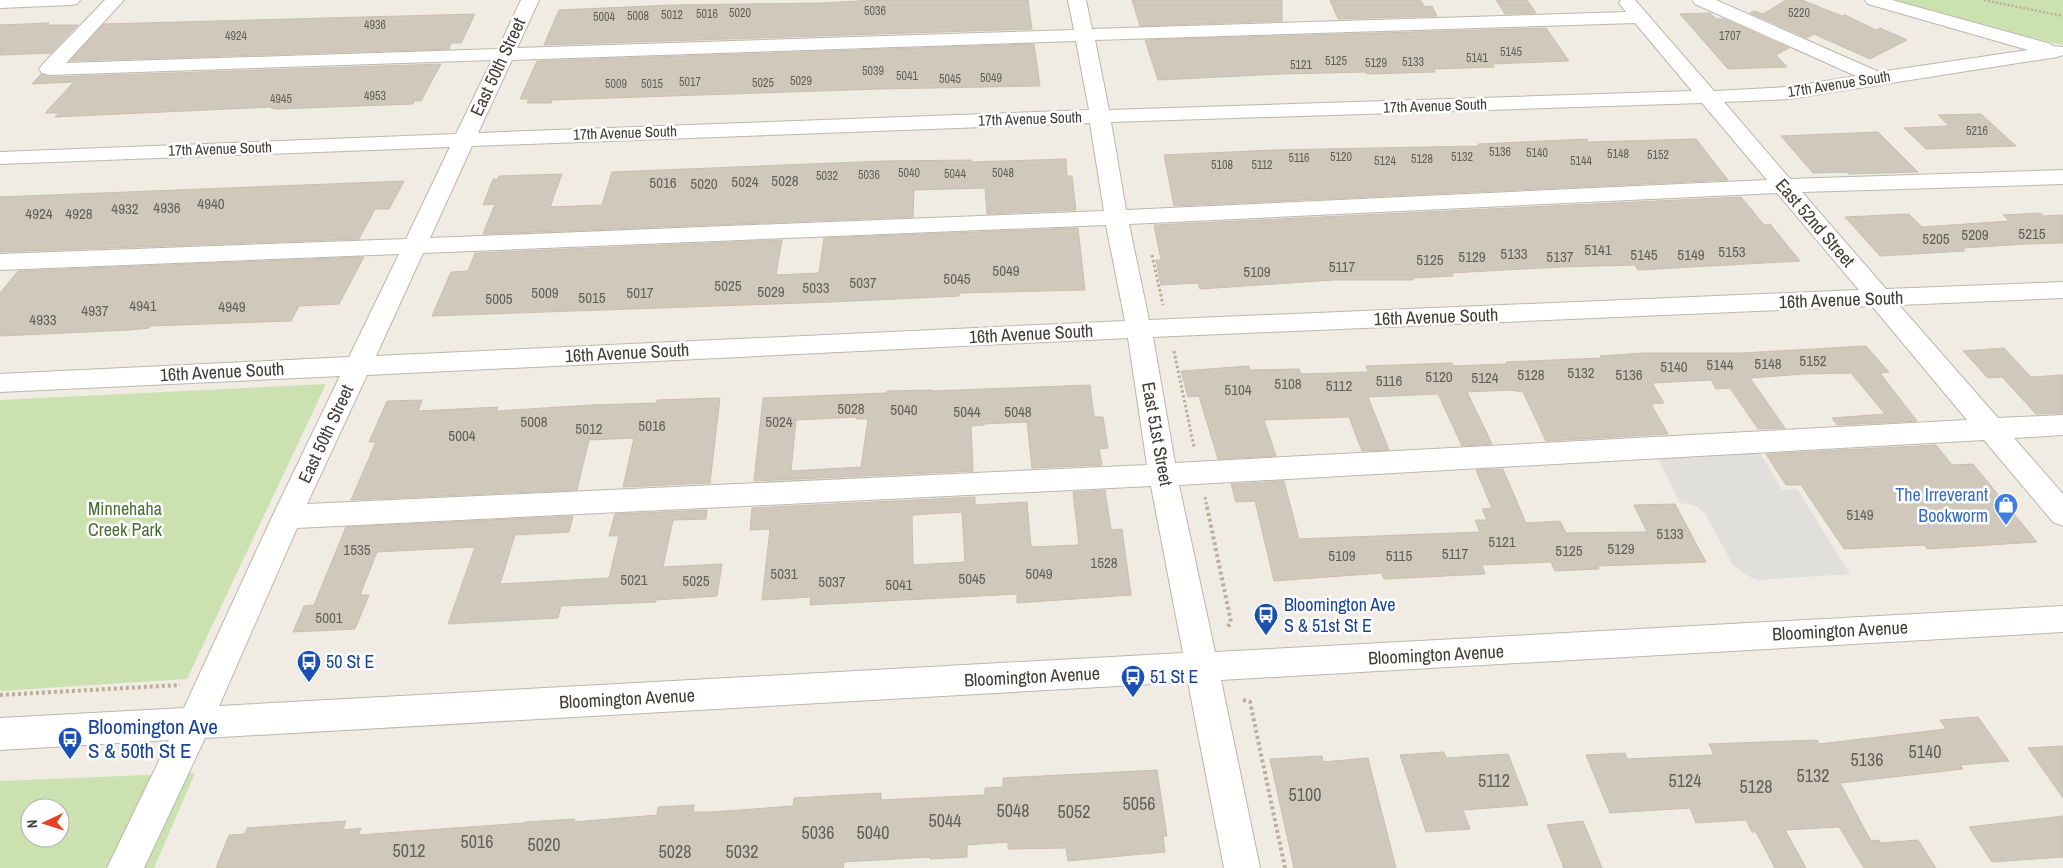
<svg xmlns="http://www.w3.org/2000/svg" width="2063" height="868" viewBox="0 0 2063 868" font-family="'Archivo Narrow',sans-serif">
<rect width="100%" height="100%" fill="#f0ece4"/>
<!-- green -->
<g fill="#cce1b0" fill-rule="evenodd">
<path d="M1893,0H2063V45L1970,23Z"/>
<path d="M326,384L187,679L0,691V400Z"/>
<path d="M195,773L154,868H0V781ZM30,808H60V838H30Z"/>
</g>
<!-- parking -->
<path fill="#e1dfdc" d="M1760,453L1782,490L1797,489L1850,574L1757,580L1746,575L1733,565L1705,513L1694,505L1680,503L1657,456Z"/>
<!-- building -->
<g fill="#d0c8bb" stroke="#cabfaf" fill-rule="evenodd">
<path d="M873,0H1028L1032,29L544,45L559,10L672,5L825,3Z"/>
<path d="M1132,0H1282V21L1140,26Z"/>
<path d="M1330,0H1420L1425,7L1432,6L1437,16L1338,19Z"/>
<path d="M1496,0H1527L1536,13L1505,14Z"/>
<path d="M1786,0H1802L1842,16L1845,15L1876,30L1880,28L1907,40L1870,59L1814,34L1807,38L1750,13L1754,11L1763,14Z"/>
<path d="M1710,13L1716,19H1724L1789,48L1776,55L1787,67L1728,69L1680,14Z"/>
<path d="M475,14L461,43H451L449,49L70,61L104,24Z"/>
<path d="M49,23L47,25H78L51,53L0,55V25Z"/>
<path d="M1546,28L1569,61L1492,64L1494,67L1434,69L1435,72L1367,74L1366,72L1282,74L1158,80L1145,40Z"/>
<path d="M1034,44L1040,86L879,89L552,100L551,103H527L529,99H520L537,61Z"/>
<path d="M441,64L421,101H414L413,104L277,109L271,108L272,107L55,117L59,113H45L74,82L32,84L41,74L49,77Z"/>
<path d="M1981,114L2016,146L1926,149L1904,128L1949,126L1938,115Z"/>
<path d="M1878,132L1918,172L1849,174L1847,172L1813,173L1781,136Z"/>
<path d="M1587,139L1588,142L1696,139L1728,180L1174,206L1164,155L1273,150L1479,146L1478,144Z"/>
<path d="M1066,159L1067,176H1072L1076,210L987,214L985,188L914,190L913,217L483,234L495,204L483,205L493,179H498L499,176L562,174L550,207L602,205L612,172L884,161L971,160V162Z"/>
<path d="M404,181L389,209H375L359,239L0,252V197Z"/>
<path d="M1741,197L1764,225L1770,224L1800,261L1638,270L1635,265L1560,267L1451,273L1453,276L1412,278L1414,280H1334L1200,289L1198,283L1161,285L1156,260H1161L1154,225Z"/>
<path d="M2040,213L2044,216L2063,215V243L2026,244L1963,248L1965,251L1880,256L1845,217L1909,214L1922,227L2009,221L2003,215Z"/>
<path d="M1078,228L1085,290L959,293V296L831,302L432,316L451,272L468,271L475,253L782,240L776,275L819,273L824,238Z"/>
<path d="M364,257L339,304L299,306L291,321L150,326L149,328L130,330L0,336V293L18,271Z"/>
<path d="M1866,346L1889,372L1880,373L1917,421L1837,425L1832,418L1885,414L1851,373L1804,374L1750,378L1785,428L1758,429L1730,388L1716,389L1711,380L1652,383L1664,403L1651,404L1668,434L1546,441L1523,392L1509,390L1467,392L1492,444L1462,446L1438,394L1368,397L1389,450L1362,451L1349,417L1264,420L1276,456L1218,459L1199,396L1188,397L1181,371L1249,366L1250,370L1299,369L1301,374L1368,372L1366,366L1452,363L1454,366L1507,364L1506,362L1601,358L1600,356L1645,353H1741Z"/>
<path d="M2004,348L2031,377L2063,375V413L2036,414L2002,377L1988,378L1963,351Z"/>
<path d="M1090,385L1094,417H1103L1108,448L1099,449L1102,465L1032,468L1027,422L984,424V425L971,426L973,471L754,481L763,398L887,393V391L932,390V391ZM856,417V419H868L861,467L791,471L796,420Z"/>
<path d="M720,398L710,483L623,487L634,438L589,440L577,490L351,500L376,442H369L387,401L422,400L418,411L498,407L496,411L592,405L657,403V400Z"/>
<path d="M1936,445L1952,465L1973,464L2037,542L1927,549L1925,545L1844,549L1801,485H1786L1766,454Z"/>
<path d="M1503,469L1526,523L1560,521L1566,533L1647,532L1634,505L1675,504L1706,562L1598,566L1599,569L1555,571L1551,562L1482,565L1485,574L1384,579L1382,573L1274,581L1255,501L1236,502L1231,484L1284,481L1299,539L1480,532L1475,520H1487L1482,509L1492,508L1476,470Z"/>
<path d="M1105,490L1111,530L1122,529L1131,595L1017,603V594L810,605L811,597L762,600L770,529L750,530L752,508L975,497V505L1027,502L1031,547L1079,545L1073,492ZM962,512L965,562L913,565L912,515Z"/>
<path d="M707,510L706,519L673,520L663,567L722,564L717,596L656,600V602L561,606L558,618L448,624L475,547L377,552L360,595H369L355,629L293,632L304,606L314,605L346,527L573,516L569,532L515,535L500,584L609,578L619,536H609L615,514Z"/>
<path d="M1978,717L2009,761L1960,765L1963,769L1840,783L1871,841L1879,840L1881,843L1918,840L1936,868H1864L1839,827L1785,830L1806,868H1775L1756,832H1752L1746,820L1696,823L1690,808L1610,813L1586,755L1625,753L1627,759L1714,755L1709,744L1817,740L1819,744L1946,729L1940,720Z"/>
<path d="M2063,746V798L2028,748Z"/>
<path d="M1444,752L1446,758L1508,754L1528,805L1463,810L1470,829L1426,832L1400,755Z"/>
<path d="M1322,756L1323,762L1368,758L1396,868H1294L1270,759Z"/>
<path d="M1157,770L1167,836H1163L1165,852L1068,861L1066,848L1008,849V842L967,845V857L930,859V857L844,862L843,868H216L229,835L245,834L247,828L346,821L343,830L361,828L358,835L524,823L525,822L575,819L574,822L657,815L658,807L694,805L693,812H712L793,806L794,798L881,793V800L985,795V788L1003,787V778Z"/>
<path d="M2063,816V857L1992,862L1969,827Z"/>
<path d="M1583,821L1602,868H1564L1547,825Z"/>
</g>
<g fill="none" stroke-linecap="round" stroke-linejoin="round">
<defs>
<g id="minor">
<path d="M0,0H80L77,4L71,5L0,8Z"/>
<path d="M105,0H124L66,63L498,49L521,0H539L517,48L1074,30L1068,0H1086L1092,29L1626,12L1619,3L1621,0H1635L1714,91L1789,87L1856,76L1695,4L1692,0H1716L1879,72L2028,50L1868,4L1865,0H1892L2051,44L2052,46L2063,47V55L2057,57L1789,99L1724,102L1790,179L2063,170V184L1802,192L1886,289L2063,282V298L1899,305L1998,418L2063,415V435L2014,438L2063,494V526L2053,522L1984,440L1179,485L1215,652L2063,606V632L1221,680L1260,868H1224L1188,682L205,738L144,868H107L169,740L0,750V718L184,708L272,517L340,376L0,392V374L349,357L399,254L0,270V254L406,239L450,147L0,164V152L456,134L492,60L49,75L42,73L39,69L42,65ZM1635,23L1692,91L1109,110L1095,40ZM1076,41L1089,110L478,133L512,60ZM1702,103L1767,180L1126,210L1111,122ZM1090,123L1104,211L430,238L472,146ZM1777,193L1859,290L1149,320L1129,224ZM1106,225L1125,321L376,356L423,253ZM1872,306L1967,420L1175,463L1153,337ZM1128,338L1147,465L307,504L367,375ZM1151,486L1183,653L219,706L297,528Z"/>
</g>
</defs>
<!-- minor casing -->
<use href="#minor" stroke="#bdb7ab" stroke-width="2"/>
<!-- path-far2 -->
<path stroke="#bbaf9a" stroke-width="2.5" stroke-dasharray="2 2" stroke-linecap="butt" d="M1984,0L2063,16"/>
<!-- path-far1 -->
<g stroke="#bbaf9a" stroke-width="3" stroke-dasharray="2.5 2.5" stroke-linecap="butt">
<path d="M1152,255L1163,305"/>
<path d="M1174,351L1194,447"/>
<path d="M1205,497L1207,508"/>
</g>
<!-- path -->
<g stroke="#bbaf9a" stroke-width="4" stroke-dasharray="3 3" stroke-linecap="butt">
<path d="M1207,507L1231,622L1227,628"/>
<path d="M0,695L180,685"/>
<path d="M1243,700L1250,702L1285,868"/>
</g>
<!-- minor -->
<use href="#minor" fill="#fff" fill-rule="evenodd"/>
</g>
<!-- icons -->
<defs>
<symbol id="shop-pin" viewBox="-11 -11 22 30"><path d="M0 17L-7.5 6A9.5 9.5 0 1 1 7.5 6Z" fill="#3f7fe0" stroke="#fff"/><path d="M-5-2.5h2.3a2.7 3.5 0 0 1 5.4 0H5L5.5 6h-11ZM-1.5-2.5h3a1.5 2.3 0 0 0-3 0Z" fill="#fff"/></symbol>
<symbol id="bus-pin" viewBox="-11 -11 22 30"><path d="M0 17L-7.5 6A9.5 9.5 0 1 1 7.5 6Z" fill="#1a4fb4" stroke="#fff"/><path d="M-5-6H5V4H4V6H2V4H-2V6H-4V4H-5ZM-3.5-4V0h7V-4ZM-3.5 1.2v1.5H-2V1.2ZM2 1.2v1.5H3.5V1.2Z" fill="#fff"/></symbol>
</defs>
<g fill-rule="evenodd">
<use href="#shop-pin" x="1992" y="491" width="28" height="38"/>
<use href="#bus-pin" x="1252" y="601" width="28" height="38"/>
<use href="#bus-pin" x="295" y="648" width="28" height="38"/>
<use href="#bus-pin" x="1119" y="663" width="28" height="38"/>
<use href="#bus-pin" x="56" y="725" width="28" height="38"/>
</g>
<g text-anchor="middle" stroke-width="5" stroke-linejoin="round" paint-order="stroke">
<!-- far-number labels -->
<g font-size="12" fill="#655f56">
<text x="875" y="15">5036</text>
<text x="740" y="17">5020</text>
<text x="1799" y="17">5220</text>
<text x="707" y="18">5016</text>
<text x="672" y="19">5012</text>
<text x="638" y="20">5008</text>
<text x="604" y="21">5004</text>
<text x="375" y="29">4936</text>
<text x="236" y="40">4924</text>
<text x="1730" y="40">1707</text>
<text x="1511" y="56">5145</text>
<text x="1477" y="62">5141</text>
<text x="1336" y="65">5125</text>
<text x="1413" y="66">5133</text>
<text x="1376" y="67">5129</text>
<text x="1301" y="69">5121</text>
<text x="873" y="75">5039</text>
<text x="907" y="80">5041</text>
<text x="991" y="82">5049</text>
<text x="950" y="83">5045</text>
<text x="801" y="85">5029</text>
<text x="690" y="86">5017</text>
<text x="763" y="87">5025</text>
<text x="616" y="88">5009</text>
<text x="652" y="88">5015</text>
<text x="375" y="100">4953</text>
<text x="281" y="103">4945</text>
<text x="1977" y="135">5216</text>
<text x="1500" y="156">5136</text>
<text x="1537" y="157">5140</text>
<text x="1618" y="158">5148</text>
<text x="1658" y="159">5152</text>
<text x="1341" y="161">5120</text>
<text x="1462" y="161">5132</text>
<text x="1299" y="162">5116</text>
<text x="1422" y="163">5128</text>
<text x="1385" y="165">5124</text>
<text x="1581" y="165">5144</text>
<text x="1222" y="169">5108</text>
<text x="1262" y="169">5112</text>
<text x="909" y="177">5040</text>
<text x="1003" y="177">5048</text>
<text x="955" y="178">5044</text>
<text x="869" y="179">5036</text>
<text x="827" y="180">5032</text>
</g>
<!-- far-street labels -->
<g font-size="15" fill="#413c35" stroke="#fff">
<text transform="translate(1839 84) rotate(-9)" y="5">17th Avenue South</text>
<text transform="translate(1435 106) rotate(-2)" y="5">17th Avenue South</text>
<text transform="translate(1030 119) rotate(-2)" y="5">17th Avenue South</text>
<text transform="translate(625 133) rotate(-2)" y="5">17th Avenue South</text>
<text transform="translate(220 149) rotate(-2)" y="5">17th Avenue South</text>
</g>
<!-- number labels -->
<g font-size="15" fill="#655f56">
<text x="785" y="186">5028</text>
<text x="745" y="187">5024</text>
<text x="663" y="188">5016</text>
<text x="704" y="189">5020</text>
<text x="211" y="209">4940</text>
<text x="167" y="213">4936</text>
<text x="125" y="214">4932</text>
<text x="39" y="219">4924</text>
<text x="79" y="219">4928</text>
<text x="2032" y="239">5215</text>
<text x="1975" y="240">5209</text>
<text x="1936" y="244">5205</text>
<text x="1598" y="255">5141</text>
<text x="1732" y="257">5153</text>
<text x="1514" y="259">5133</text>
<text x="1644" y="260">5145</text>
<text x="1691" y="260">5149</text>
<text x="1472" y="262">5129</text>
<text x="1560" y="262">5137</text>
<text x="1430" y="265">5125</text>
<text x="1342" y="272">5117</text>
<text x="1006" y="276">5049</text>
<text x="1257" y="277">5109</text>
<text x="957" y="284">5045</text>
<text x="863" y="288">5037</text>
<text x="728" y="291">5025</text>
<text x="816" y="293">5033</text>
<text x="771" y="297">5029</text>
<text x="545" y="298">5009</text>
<text x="640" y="298">5017</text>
<text x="592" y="303">5015</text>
<text x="499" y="304">5005</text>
<text x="143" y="311">4941</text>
<text x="232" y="312">4949</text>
<text x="95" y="316">4937</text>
<text x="43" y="325">4933</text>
<text x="1813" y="366">5152</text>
<text x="1768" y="369">5148</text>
<text x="1720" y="370">5144</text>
<text x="1674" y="372">5140</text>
<text x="1581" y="378">5132</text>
<text x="1531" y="380">5128</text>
<text x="1629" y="380">5136</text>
<text x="1439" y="382">5120</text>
<text x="1485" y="383">5124</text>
<text x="1389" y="386">5116</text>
<text x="1288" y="389">5108</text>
<text x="1339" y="391">5112</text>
<text x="1238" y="395">5104</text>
<text x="851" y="414">5028</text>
<text x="904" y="415">5040</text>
<text x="967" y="417">5044</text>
<text x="1018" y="417">5048</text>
<text x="534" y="427">5008</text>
<text x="779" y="427">5024</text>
<text x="652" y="431">5016</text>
<text x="589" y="434">5012</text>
<text x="462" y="441">5004</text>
<text x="1860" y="520">5149</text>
<text x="1670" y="539">5133</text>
<text x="1502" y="547">5121</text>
<text x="1621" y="554">5129</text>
<text x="357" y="555">1535</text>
<text x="1569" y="556">5125</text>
<text x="1455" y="559">5117</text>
<text x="1342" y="561">5109</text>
<text x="1399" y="561">5115</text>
<text x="1104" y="568">1528</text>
<text x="784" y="579">5031</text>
<text x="1039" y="579">5049</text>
<text x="972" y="584">5045</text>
<text x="634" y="585">5021</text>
<text x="696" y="586">5025</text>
<text x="832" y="587">5037</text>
<text x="899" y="590">5041</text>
<text x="329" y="623">5001</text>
</g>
<!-- street labels -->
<g font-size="18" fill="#413c35" stroke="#fff">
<text transform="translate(498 67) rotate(-65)" y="6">East 50th Street</text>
<text transform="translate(1815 223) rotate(49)" y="6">East 52nd Street</text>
<text transform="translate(1841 300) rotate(-2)" y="6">16th Avenue South</text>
<text transform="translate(1436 317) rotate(-2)" y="6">16th Avenue South</text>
<text transform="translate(1031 334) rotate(-3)" y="6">16th Avenue South</text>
<text transform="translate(627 353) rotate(-3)" y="6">16th Avenue South</text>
<text transform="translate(222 372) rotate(-3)" y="6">16th Avenue South</text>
<text transform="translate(326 434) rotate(-65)" y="6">East 50th Street</text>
<text transform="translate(1157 434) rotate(80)" y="6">East 51st Street</text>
<text transform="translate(1840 631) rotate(-3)" y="6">Bloomington Avenue</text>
<text transform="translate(1436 655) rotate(-3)" y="6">Bloomington Avenue</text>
<text transform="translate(1032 677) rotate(-3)" y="6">Bloomington Avenue</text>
<text transform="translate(627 699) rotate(-3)" y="6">Bloomington Avenue</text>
</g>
<!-- shop labels -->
<g font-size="18" fill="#366cbe" stroke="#fff" text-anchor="end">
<text x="1988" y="501">The Irreverant<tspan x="1988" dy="21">Bookworm</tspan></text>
</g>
<!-- park labels -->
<g font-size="18" fill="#476d2f" stroke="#fff">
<text x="125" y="515">Minnehaha<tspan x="125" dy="21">Creek Park</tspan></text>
</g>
<!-- transit labels -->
<g font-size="18" fill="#164399" stroke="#fff" text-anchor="start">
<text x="1284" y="611">Bloomington Ave<tspan x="1284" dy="21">S &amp; 51st St E</tspan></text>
<text x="326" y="668">50 St E</text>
<text x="1150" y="683">51 St E</text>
</g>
<!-- near-number labels -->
<g font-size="18" fill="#655f56">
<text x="1925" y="758">5140</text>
<text x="1867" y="766">5136</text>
<text x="1813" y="782">5132</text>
<text x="1494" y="787">5112</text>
<text x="1685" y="787">5124</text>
<text x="1756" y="793">5128</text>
<text x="1305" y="801">5100</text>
<text x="1139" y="810">5056</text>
<text x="1013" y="817">5048</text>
<text x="1074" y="818">5052</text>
<text x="945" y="827">5044</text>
<text x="818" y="839">5036</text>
<text x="873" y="839">5040</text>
<text x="477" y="848">5016</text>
<text x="544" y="851">5020</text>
<text x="409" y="857">5012</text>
<text x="675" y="858">5028</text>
<text x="742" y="858">5032</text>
</g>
<!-- near-transit labels -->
<g font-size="21" fill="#164399" stroke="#fff" text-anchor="start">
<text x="88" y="734">Bloomington Ave<tspan x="88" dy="24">S &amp; 50th St E</tspan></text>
</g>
</g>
<!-- north arrow -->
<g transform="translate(45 823) rotate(266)"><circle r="24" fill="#ffffff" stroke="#b3b1ae"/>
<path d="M0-4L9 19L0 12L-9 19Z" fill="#e44127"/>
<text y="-8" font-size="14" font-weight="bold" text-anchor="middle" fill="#413c35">N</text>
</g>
</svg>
